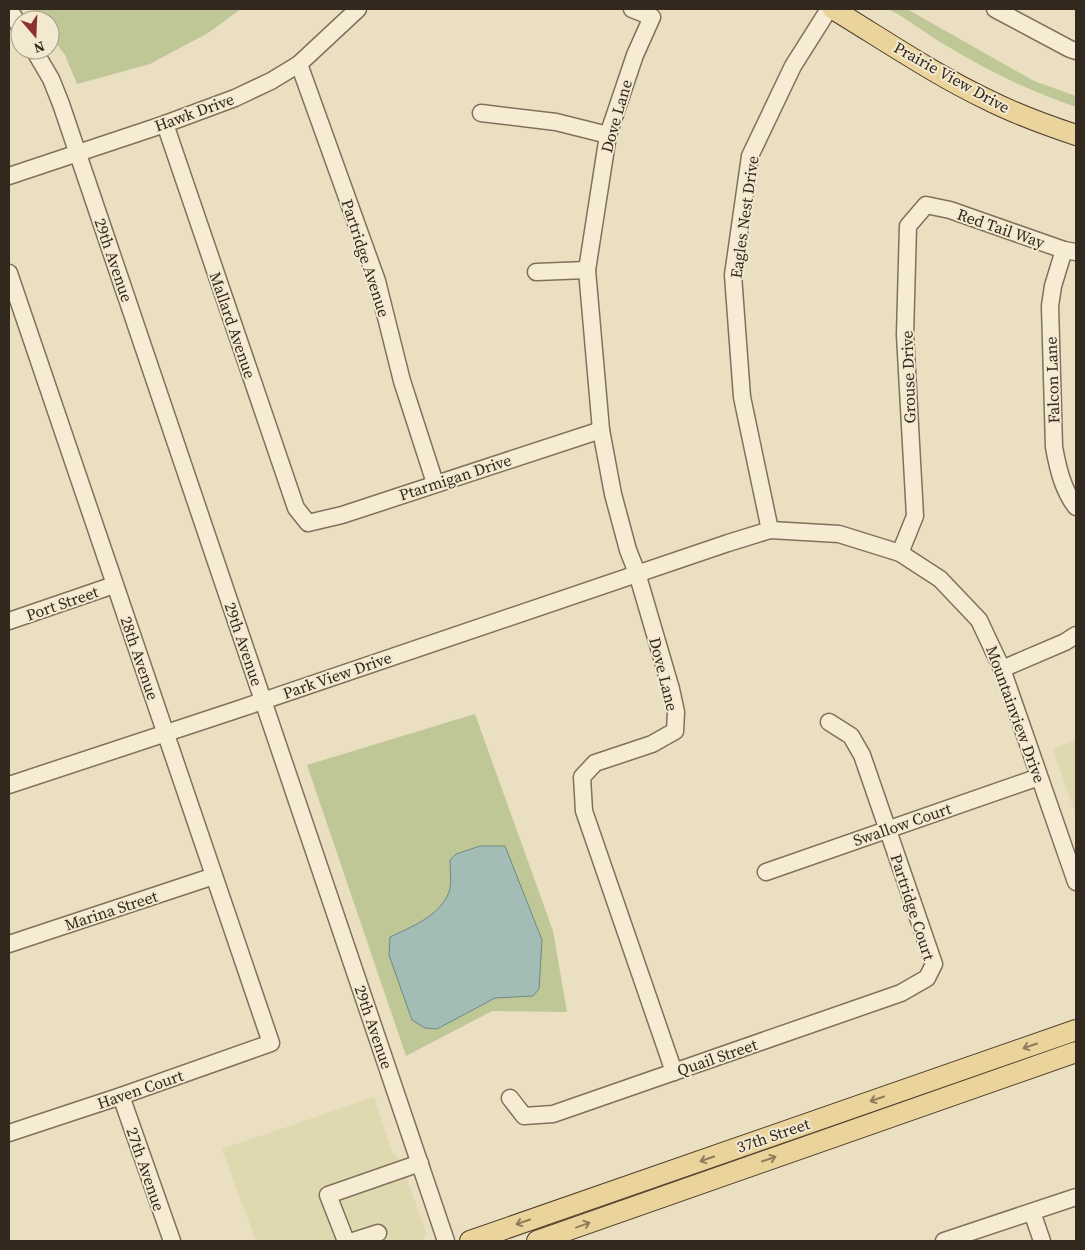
<svg xmlns="http://www.w3.org/2000/svg" width="1085" height="1250" viewBox="0 0 1085 1250" font-family="'Source Serif 4',serif">
<rect width="100%" height="100%" fill="#eadfc1"/>
<!-- farmland -->
<g fill="#dfd9af">
<path d="M1076,740V816L1053,749Z"/>
<path d="M374,1097L392,1152L400,1159L426,1233L422,1241H256L222,1149Z"/>
</g>
<!-- green -->
<g fill="#c0c796">
<path d="M32,9H241L208,33L150,64L77,84L65,55L50,35V20H39Z"/>
<path d="M888,9H907L1034,81L1076,96V107C1031,92 988,71 947,46C927,35 909,19 888,9Z"/>
<path d="M475,714L553,931L567,1012L492,1011L406,1056L307,765Z"/>
</g>
<!-- water -->
<path fill="#a3bdb6" stroke="#6b8a83" d="M480,846H505L542,940L539,989L533,996L495,998L437,1029L425,1028L412,1020L389,955L390,937C411,927 440,916 449,892C452,883 450,869 450,860L456,854Z"/>
<g fill="none" stroke-linecap="round" stroke-linejoin="round">
<defs>
<g id="minor">
<path d="M9,9L20,27"/>
<path d="M632,9L652,17L635,55L608,135L587,270L601,430L613,494L628,550L637,573L671,689L676,712L675,731L652,744L595,763L582,777L584,811L674,1072"/>
<path d="M995,9L1070,49L1076,51"/>
<path d="M34,50L51,79L61,104L446,1241"/>
<path d="M299,64L377,281L402,381L435,483"/>
<path d="M481,113L556,122L608,135"/>
<path d="M165,124L296,508L308,523L342,515L601,430"/>
<path d="M9,176L165,124L235,98L271,81L299,64L358,9"/>
<path d="M1064,250L1053,286L1050,306L1054,447C1058,469 1063,490 1076,507"/>
<path d="M536,272L587,270"/>
<path d="M9,273L271,1043L121,1096L9,1133"/>
<path d="M770,530L742,397L733,275L750,156L793,66L829,9"/>
<path d="M900,553L915,516L905,335L908,226L926,205L950,210L1064,250L1076,252"/>
<path d="M9,621L114,585"/>
<path d="M1002,669L1065,642L1076,635"/>
<path d="M9,785L239,709L728,543L770,530L839,534L900,553L940,579L979,620L1002,669L1076,882"/>
<path d="M766,872L1039,777"/>
<path d="M9,944L214,876"/>
<path d="M121,1096L172,1241"/>
<path d="M510,1098L524,1116L553,1114L901,993L927,978L934,964L862,755L851,736L829,722"/>
<path d="M1032,1212L1042,1241"/>
<path d="M346,1241L328,1195L420,1163"/>
<path d="M353,1241L378,1233"/>
<path d="M944,1241L1076,1197"/>
</g>
<g id="major">
<path d="M833,9C884,40 934,74 988,100C1016,114 1046,125 1076,135"/>
<path d="M470,1241L1076,1030"/>
<path d="M537,1241L1076,1052"/>
</g>
</defs>
<!-- minor casing -->
<use href="#minor" stroke="#82705a" stroke-width="19"/>
<!-- major casing -->
<use href="#major" stroke="#503f2e" stroke-width="22"/>
<!-- minor -->
<use href="#minor" stroke="#f6ecd3" stroke-width="16"/>
<!-- major -->
<use href="#major" stroke="#ebd49b" stroke-width="20"/>
</g>
<!-- one-way arrows -->
<defs><path id="oneway-shaft" d="M-6 0H5M1.5-3L5.5 0L1.5 3" fill="none" stroke-width="1.6" stroke-linecap="round" stroke-linejoin="round" transform="scale(1.25)"/></defs>
<g stroke="#8f7e5c">
<use href="#oneway-shaft" transform="translate(1030 1046) rotate(161)"/>
<use href="#oneway-shaft" transform="translate(877 1099) rotate(161)"/>
<use href="#oneway-shaft" transform="translate(707 1159) rotate(161)"/>
<use href="#oneway-shaft" transform="translate(769 1159) rotate(-19)"/>
<use href="#oneway-shaft" transform="translate(523 1222) rotate(161)"/>
<use href="#oneway-shaft" transform="translate(583 1225) rotate(-20)"/>
</g>
<g text-anchor="middle" stroke-width="4" stroke-linejoin="round" paint-order="stroke">
<!-- street labels -->
<g font-size="16" fill="#33281d" stroke="#f2e9d0">
<text transform="translate(952 77) rotate(29)" y="6">Prairie View Drive</text>
<text transform="translate(194 112) rotate(-20)" y="6">Hawk Drive</text>
<text transform="translate(616 116) rotate(-74)" y="6">Dove Lane</text>
<text transform="translate(744 217) rotate(-82)" y="6">Eagles Nest Drive</text>
<text transform="translate(1001 228) rotate(19)" y="6">Red Tail Way</text>
<text transform="translate(366 258) rotate(72)" y="6">Partridge Avenue</text>
<text transform="translate(114 260) rotate(71)" y="6">29th Avenue</text>
<text transform="translate(233 325) rotate(71)" y="6">Mallard Avenue</text>
<text transform="translate(908 377) rotate(-92)" y="6">Grouse Drive</text>
<text transform="translate(1052 380) rotate(-92)" y="6">Falcon Lane</text>
<text transform="translate(455 477) rotate(-18)" y="6">Ptarmigan Drive</text>
<text transform="translate(62 603) rotate(-19)" y="6">Port Street</text>
<text transform="translate(244 644) rotate(71)" y="6">29th Avenue</text>
<text transform="translate(140 658) rotate(71)" y="6">28th Avenue</text>
<text transform="translate(664 674) rotate(76)" y="6">Dove Lane</text>
<text transform="translate(337 675) rotate(-19)" y="6">Park View Drive</text>
<text transform="translate(1016 714) rotate(70)" y="6">Mountainview Drive</text>
<text transform="translate(902 824) rotate(-19)" y="6">Swallow Court</text>
<text transform="translate(913 907) rotate(72)" y="6">Partridge Court</text>
<text transform="translate(111 910) rotate(-18)" y="6">Marina Street</text>
<text transform="translate(374 1027) rotate(71)" y="6">29th Avenue</text>
<text transform="translate(717 1057) rotate(-19)" y="6">Quail Street</text>
<text transform="translate(140 1089) rotate(-19)" y="6">Haven Court</text>
<text transform="translate(773 1135) rotate(-19)" y="6">37th Street</text>
<text transform="translate(146 1169) rotate(71)" y="6">27th Avenue</text>
</g>
</g>
<!-- border -->
<rect width="1085" height="1250" fill="none" stroke="#33281d" stroke-width="20"/>
<!-- north arrow -->
<g transform="translate(35 35) rotate(161)"><circle r="24" fill="#f2e9d0" stroke="#a69c88"/>
<path d="M0-4L9 19L0 12L-9 19Z" fill="#8c312f"/>
<text y="-8" font-size="14" font-weight="bold" text-anchor="middle" fill="#33281d">N</text>
</g>
</svg>
